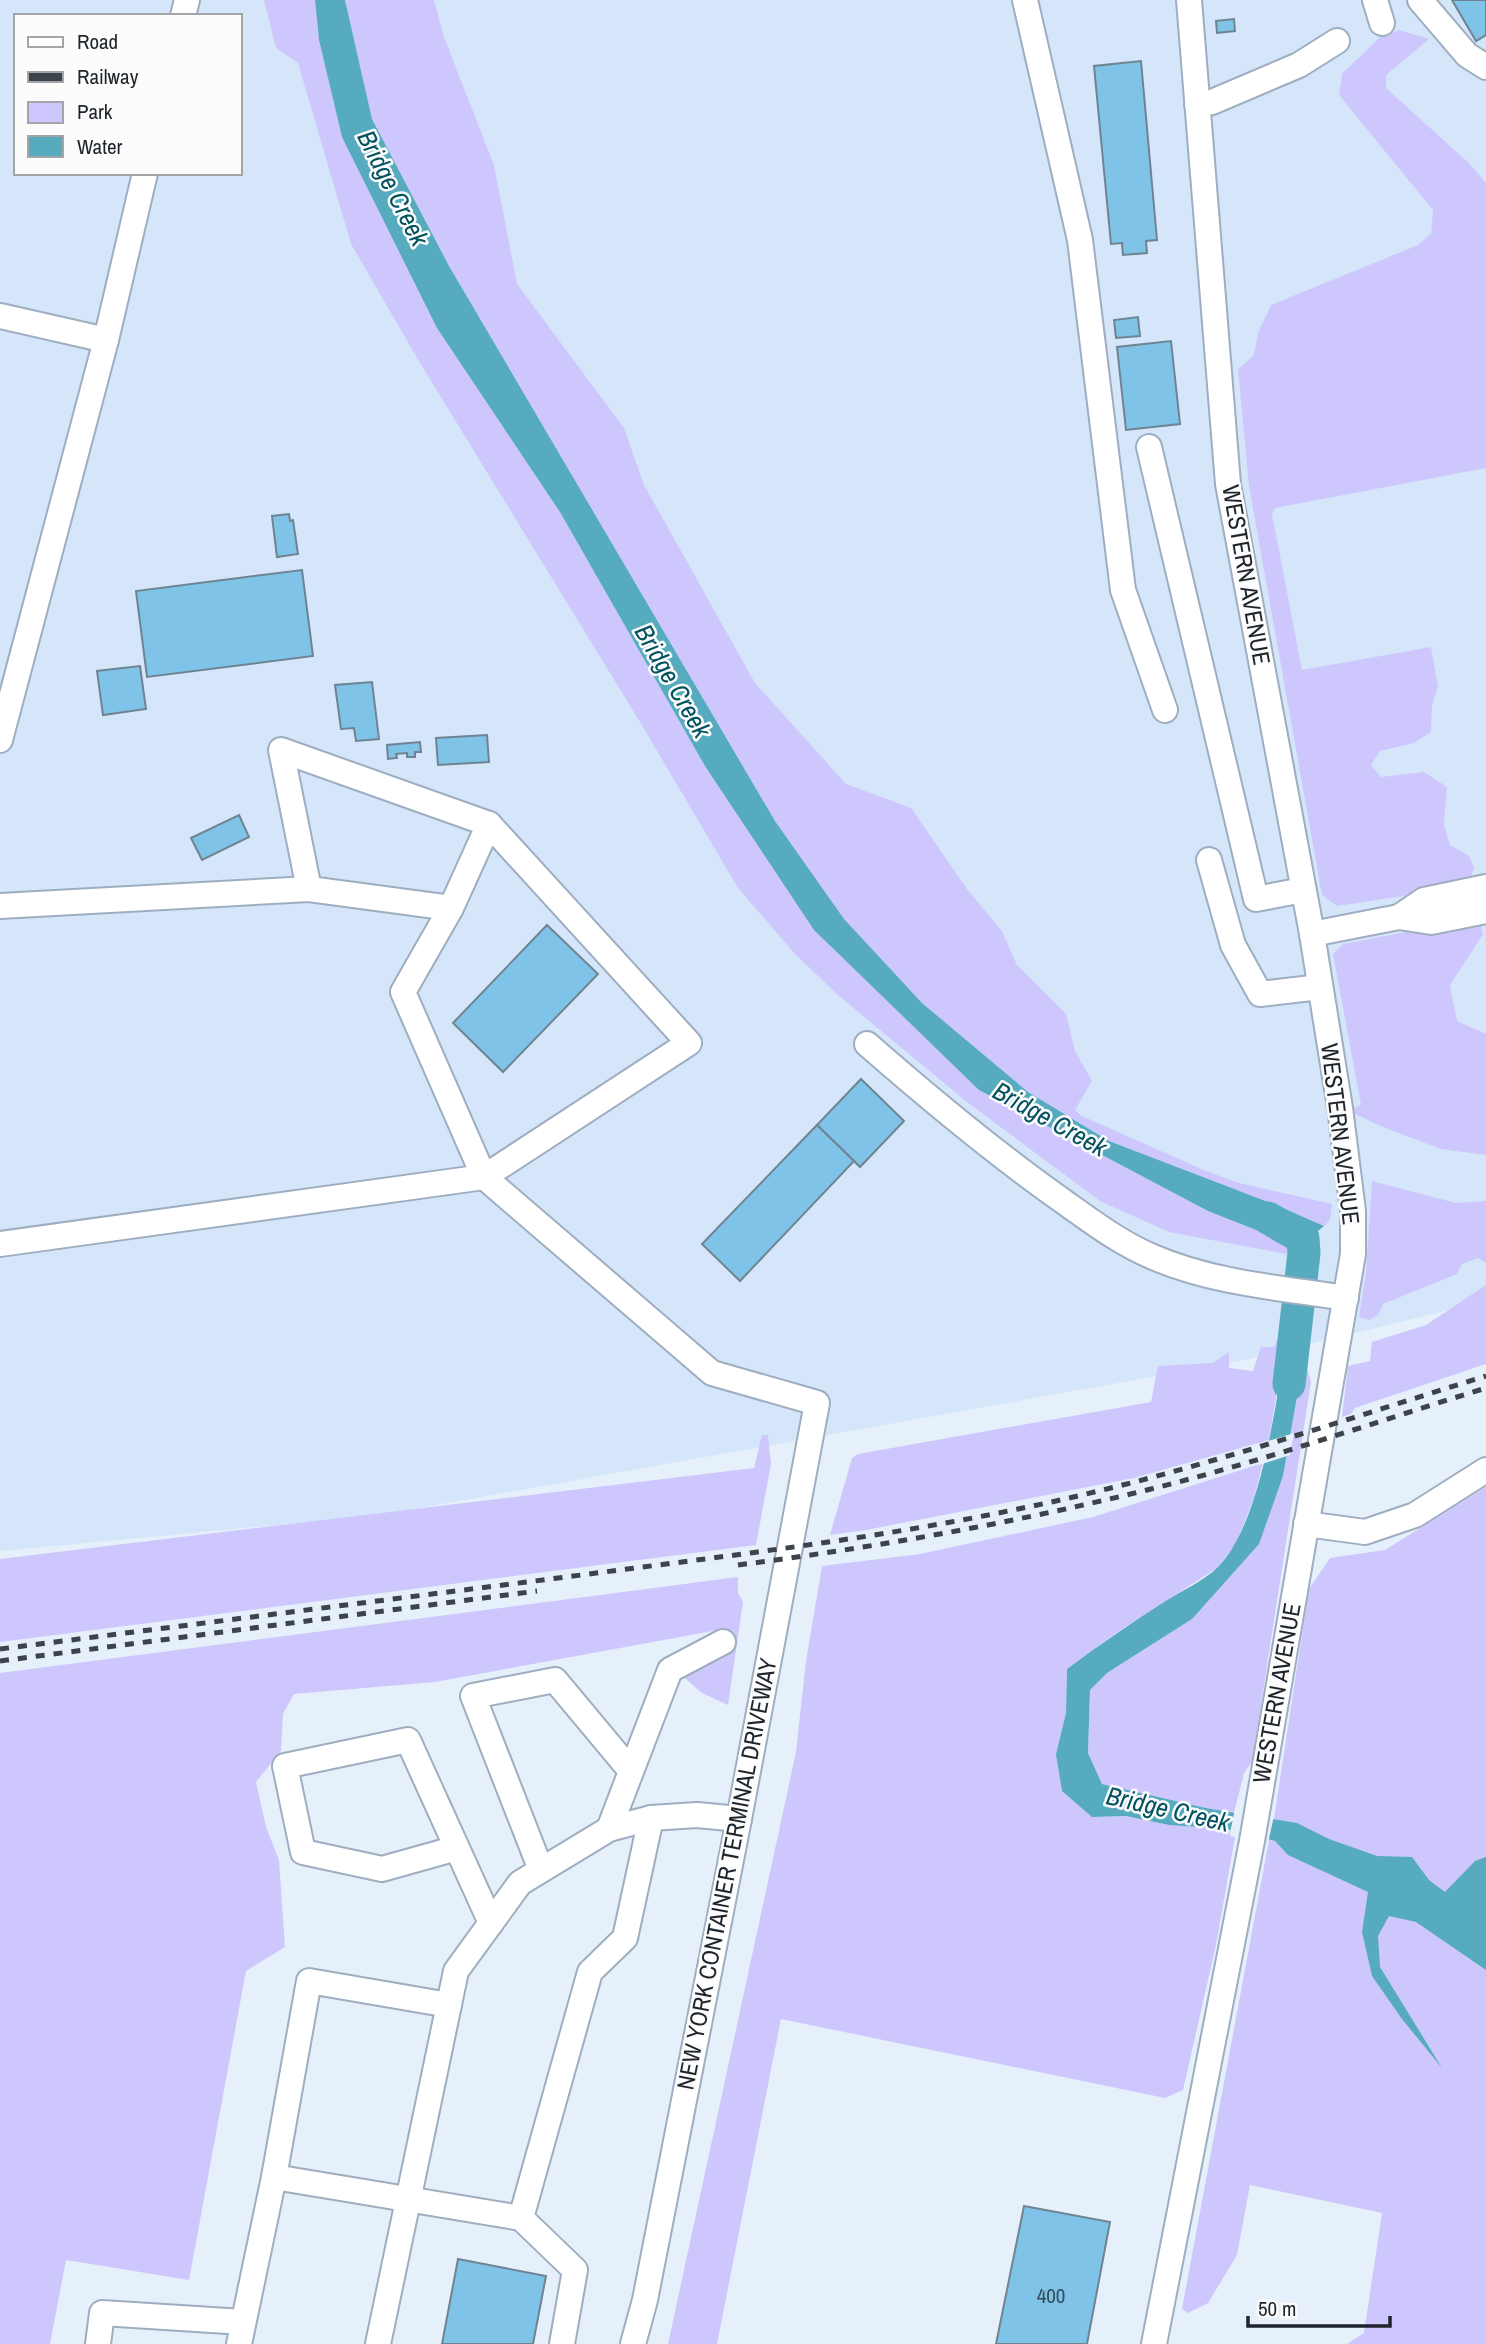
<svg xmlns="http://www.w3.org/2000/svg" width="1486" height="2344" viewBox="0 0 1486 2344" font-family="'Archivo Narrow',sans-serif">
<rect width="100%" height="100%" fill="#e6f0fb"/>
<!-- built -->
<path fill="#d5e6fa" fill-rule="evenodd" d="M0,0H1486V1301L1236,1362L375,1516L0,1551ZM16,16H240V173H16Z"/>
<!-- green -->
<g fill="#cec7fd">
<path d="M264,0H315L319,40L342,137L560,512L705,766L979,1090L1208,1211L1299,1247L1286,1254L1169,1232L1100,1201L967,1102L839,996L795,954L738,888L640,722L420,363L351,244L298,63L276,48Z"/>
<path d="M345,0H434L444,37L494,165L517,284L624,428L644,485L755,683L846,784L911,808L967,889L1002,931L1017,965L1066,1014L1075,1051L1092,1081L1075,1110L1082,1116L1206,1171L1239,1183L1332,1204L1330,1220L1324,1226L1276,1205L1109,1141L1028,1092L922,1003L844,920L775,821L449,266L372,119Z"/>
<path d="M1399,30L1429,39L1386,75V88L1470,164L1486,183V468L1275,508L1272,514L1302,670L1431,647L1438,687L1432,705L1431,732L1414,743L1380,751L1371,765L1381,777L1424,772L1447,787L1444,824L1450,845L1469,856L1474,868L1470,880L1463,887L1337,906L1322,895L1249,486L1238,369L1254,355L1258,333L1271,305L1418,245L1431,234L1433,210L1339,95L1342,74L1380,37Z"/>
<path d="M1469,920L1481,927L1483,934L1450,985L1457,1021L1486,1034V1155L1441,1149L1383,1127L1355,1114L1354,1108L1361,1105L1333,954L1343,944Z"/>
<path d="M1372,1181L1456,1203L1486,1201V1263L1478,1258L1462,1264L1457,1274L1383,1304L1378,1315L1369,1320L1359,1317L1366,1273Z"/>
<path d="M1486,1285V1364L1355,1408L1351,1414L1342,1417L1348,1366L1370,1361L1372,1342L1426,1325Z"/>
<path d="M1285,1321L1288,1327L1269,1440L1134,1478L866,1530L830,1535L852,1458L858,1454L1151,1402L1158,1366L1213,1363L1229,1352V1368L1253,1371L1261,1347H1274Z"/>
<path d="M1304,1357L1311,1382L1252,1762L1244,1773L1234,1813L1206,1808L1102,1784L1088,1753L1090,1690L1107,1673L1192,1619L1283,1476Z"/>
<path d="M762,1435H768L771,1464L756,1545L0,1642V1559L754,1468Z"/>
<path d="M1263,1463L1254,1497L1236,1544L1217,1568L1113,1635L1067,1669L1066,1713L1056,1754L1092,1817L1126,1816L1169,1825L1227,1829L1231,1830L1230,1836L1235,1837L1216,1945L1183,2090L1165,2098L781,2019L717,2344H668L796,1752L806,1661L822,1566L920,1554L1093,1517Z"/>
<path d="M1486,1487V2344H1347L1364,2333L1382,2213L1250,2185L1237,2255L1208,2303L1188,2313L1182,2309L1269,1840L1275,1841L1281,1847L1285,1822L1274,1819L1275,1812L1309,1589L1330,1558L1385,1550Z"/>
<path d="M738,1577V1593L743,1602L728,1705L702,1693L680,1674L714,1657L713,1631L435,1682L294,1694L283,1714L281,1751L256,1782L266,1827L279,1860L285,1947L246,1971L189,2280L66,2260L50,2344H0V1673Z"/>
</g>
<!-- water -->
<g fill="#56abbe">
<path d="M315,0H345L372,119L449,266L775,821L844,919L922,1003L1028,1092L1109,1141L1276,1205L1324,1226L1299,1247L1208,1211L979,1090L814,930L705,766L560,512L437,328L342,137L319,40Z"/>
<path d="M1288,1327L1304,1357L1283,1476L1259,1544L1192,1619L1107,1673L1090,1690L1088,1753L1102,1784L1206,1808L1297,1823L1329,1839L1377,1856L1412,1857L1429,1880L1445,1892L1475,1861L1486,1857V1970L1416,1922L1389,1916L1378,1936L1380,1967L1442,2068L1402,2019L1372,1976L1362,1932L1368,1892L1288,1855L1275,1841L1227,1829L1169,1825L1126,1816L1092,1817L1062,1791L1056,1754L1066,1713L1067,1669C1099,1645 1131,1623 1164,1602C1181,1591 1204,1581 1218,1567C1263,1521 1278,1391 1288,1327Z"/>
</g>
<!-- pier -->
<g fill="#e6f0fb">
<path d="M1294,1433L1290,1455L1259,1465L1265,1442Z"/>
<path d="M1235,1809L1274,1816L1268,1843L1230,1833Z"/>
</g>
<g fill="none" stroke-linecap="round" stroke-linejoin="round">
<!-- river -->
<path stroke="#56abbe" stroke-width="33" d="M1268,1218L1303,1238L1304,1253L1289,1384"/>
</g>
<!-- building -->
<g fill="#7fc3e8" stroke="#6f8491" stroke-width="2">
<path d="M1452,0H1486V35L1476,41Z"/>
<path d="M1234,19L1235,31L1217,33L1216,21Z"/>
<path d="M1141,61L1157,240L1146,241L1147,253L1123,255L1122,243L1111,244L1094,66Z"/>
<path d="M1138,317L1140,336L1116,338L1114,320Z"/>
<path d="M1171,341L1180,424L1126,430L1117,347Z"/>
<path d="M289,514L290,521L293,520L298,554L277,557L272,516Z"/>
<path d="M302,570L313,656L147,677L136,591Z"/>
<path d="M140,666L146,709L103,715L97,671Z"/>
<path d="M372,682L379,739L356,741L354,728L341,729L335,685Z"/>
<path d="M487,735L489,762L438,765L436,738Z"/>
<path d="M420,742L421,752H415V757H407V753L396,754L397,758L388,759L387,745Z"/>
<path d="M239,815L249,837L202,860L191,838Z"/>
<path d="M547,925L598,974L503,1072L453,1023Z"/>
<path d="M861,1079L904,1121L860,1167L817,1125Z"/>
<path d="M817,1125L854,1161L740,1281L702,1244Z"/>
<path d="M1024,2206L1110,2222L1087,2344H996Z"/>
<path d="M458,2259L546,2276L533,2344H442Z"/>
</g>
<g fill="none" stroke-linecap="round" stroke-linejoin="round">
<defs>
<g id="minor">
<path d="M1025,0L1080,240L1123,590L1165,710"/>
<path d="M1375,0L1382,23"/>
<path d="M1420,0L1467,55L1486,67"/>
<path d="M183,16L187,0"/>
<path d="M1197,104L1212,102L1299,65L1337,41"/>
<path d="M0,316L106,340L0,740"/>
<path d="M106,340L145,173"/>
<path d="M1149,447L1256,899L1303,890"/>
<path d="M1209,860L1233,945L1260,994L1320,987"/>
<path d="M309,889L281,750L489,824"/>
<path d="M0,906L309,889L451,908L403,992L484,1177L712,1373L817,1403L739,1819L645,2300L633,2344"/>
<path d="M1399,917L1424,900L1486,887"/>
<path d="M1312,934L1399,917L1431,922L1486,911"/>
<path d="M867,1044C931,1100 997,1155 1067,1204C1095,1224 1122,1244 1153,1257C1213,1283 1281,1288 1346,1298"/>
<path d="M0,1244L484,1177L689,1043L489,824L451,908"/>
<path d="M1306,1524L1365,1532L1415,1515L1486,1470"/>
<path d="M723,1642L670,1670L609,1829L651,1818L697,1815L739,1819"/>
<path d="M457,1848L382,1869L303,1852L285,1766L408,1740L491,1923"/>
<path d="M541,1870L473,1696L555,1680L631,1771"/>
<path d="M274,2177L309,1981L449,2005"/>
<path d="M98,2344L102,2313L243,2322"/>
<path d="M239,2344L274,2177L521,2218"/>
<path d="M378,2344L456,1971L520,1883L609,1829"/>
<path d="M562,2344L575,2270L521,2218L590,1972L625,1938L651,1818"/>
<path d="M1154,2344L1252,1841L1353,1254V1211L1340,1108L1312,934L1228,484L1189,0"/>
</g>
</defs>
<!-- minor casing -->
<use href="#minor" stroke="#9eaec0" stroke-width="28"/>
<!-- minor -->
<use href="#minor" stroke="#fff" stroke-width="24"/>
<!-- rail -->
<g stroke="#3d434b" stroke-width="5" stroke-dasharray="9 9" stroke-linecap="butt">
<path d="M738,1565C877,1547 1014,1523 1151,1489C1264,1461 1375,1422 1486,1388"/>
<path d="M0,1649C189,1625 377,1601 566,1577C717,1557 869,1540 1018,1509C1177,1477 1331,1424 1486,1376"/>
<path d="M0,1661L537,1591"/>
</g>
</g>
<g text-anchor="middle" stroke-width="5" stroke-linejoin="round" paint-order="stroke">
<!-- number labels -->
<g font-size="21" fill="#364c5a">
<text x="1051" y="2303">400</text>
</g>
<!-- street labels -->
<g font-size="24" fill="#1e242b" stroke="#fcfcfc">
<text transform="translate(1246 575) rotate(80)" y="8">WESTERN AVENUE</text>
<text transform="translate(1340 1134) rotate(83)" y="8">WESTERN AVENUE</text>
<text transform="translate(1277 1693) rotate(-80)" y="8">WESTERN AVENUE</text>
<text transform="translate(727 1874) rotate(-79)" y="8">NEW YORK CONTAINER TERMINAL DRIVEWAY</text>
</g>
<!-- water labels -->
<g font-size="26" font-style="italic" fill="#035260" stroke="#fcfcfc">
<text transform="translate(393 188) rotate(63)" y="9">Bridge Creek</text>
<text transform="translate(673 681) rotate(60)" y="9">Bridge Creek</text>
<text transform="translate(1050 1119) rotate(29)" y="9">Bridge Creek</text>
<text transform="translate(1168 1809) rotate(13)" y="9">Bridge Creek</text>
</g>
</g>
<!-- legend -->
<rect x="14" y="14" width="228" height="161" fill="#fcfcfc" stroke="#a3a6a8" stroke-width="2"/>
<rect x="28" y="37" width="35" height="10" fill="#ffffff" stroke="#a3a6a8" stroke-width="2"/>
<text x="77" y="49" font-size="21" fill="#1e242b">Road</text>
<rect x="28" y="72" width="35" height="10" fill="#3d434b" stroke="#a3a6a8" stroke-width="2"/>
<text x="77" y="84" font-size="21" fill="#1e242b">Railway</text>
<rect x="28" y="102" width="35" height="21" fill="#cec7fd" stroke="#a3a6a8" stroke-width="2"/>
<text x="77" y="119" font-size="21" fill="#1e242b">Park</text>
<rect x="28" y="136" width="35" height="21" fill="#56abbe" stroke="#a3a6a8" stroke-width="2"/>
<text x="77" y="154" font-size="21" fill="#1e242b">Water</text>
<!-- scale -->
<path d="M1248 2316v10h142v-10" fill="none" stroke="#1e242b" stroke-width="3.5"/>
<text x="1258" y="2316" font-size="21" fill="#1e242b" stroke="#fcfcfc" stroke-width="5" paint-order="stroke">50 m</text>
</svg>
